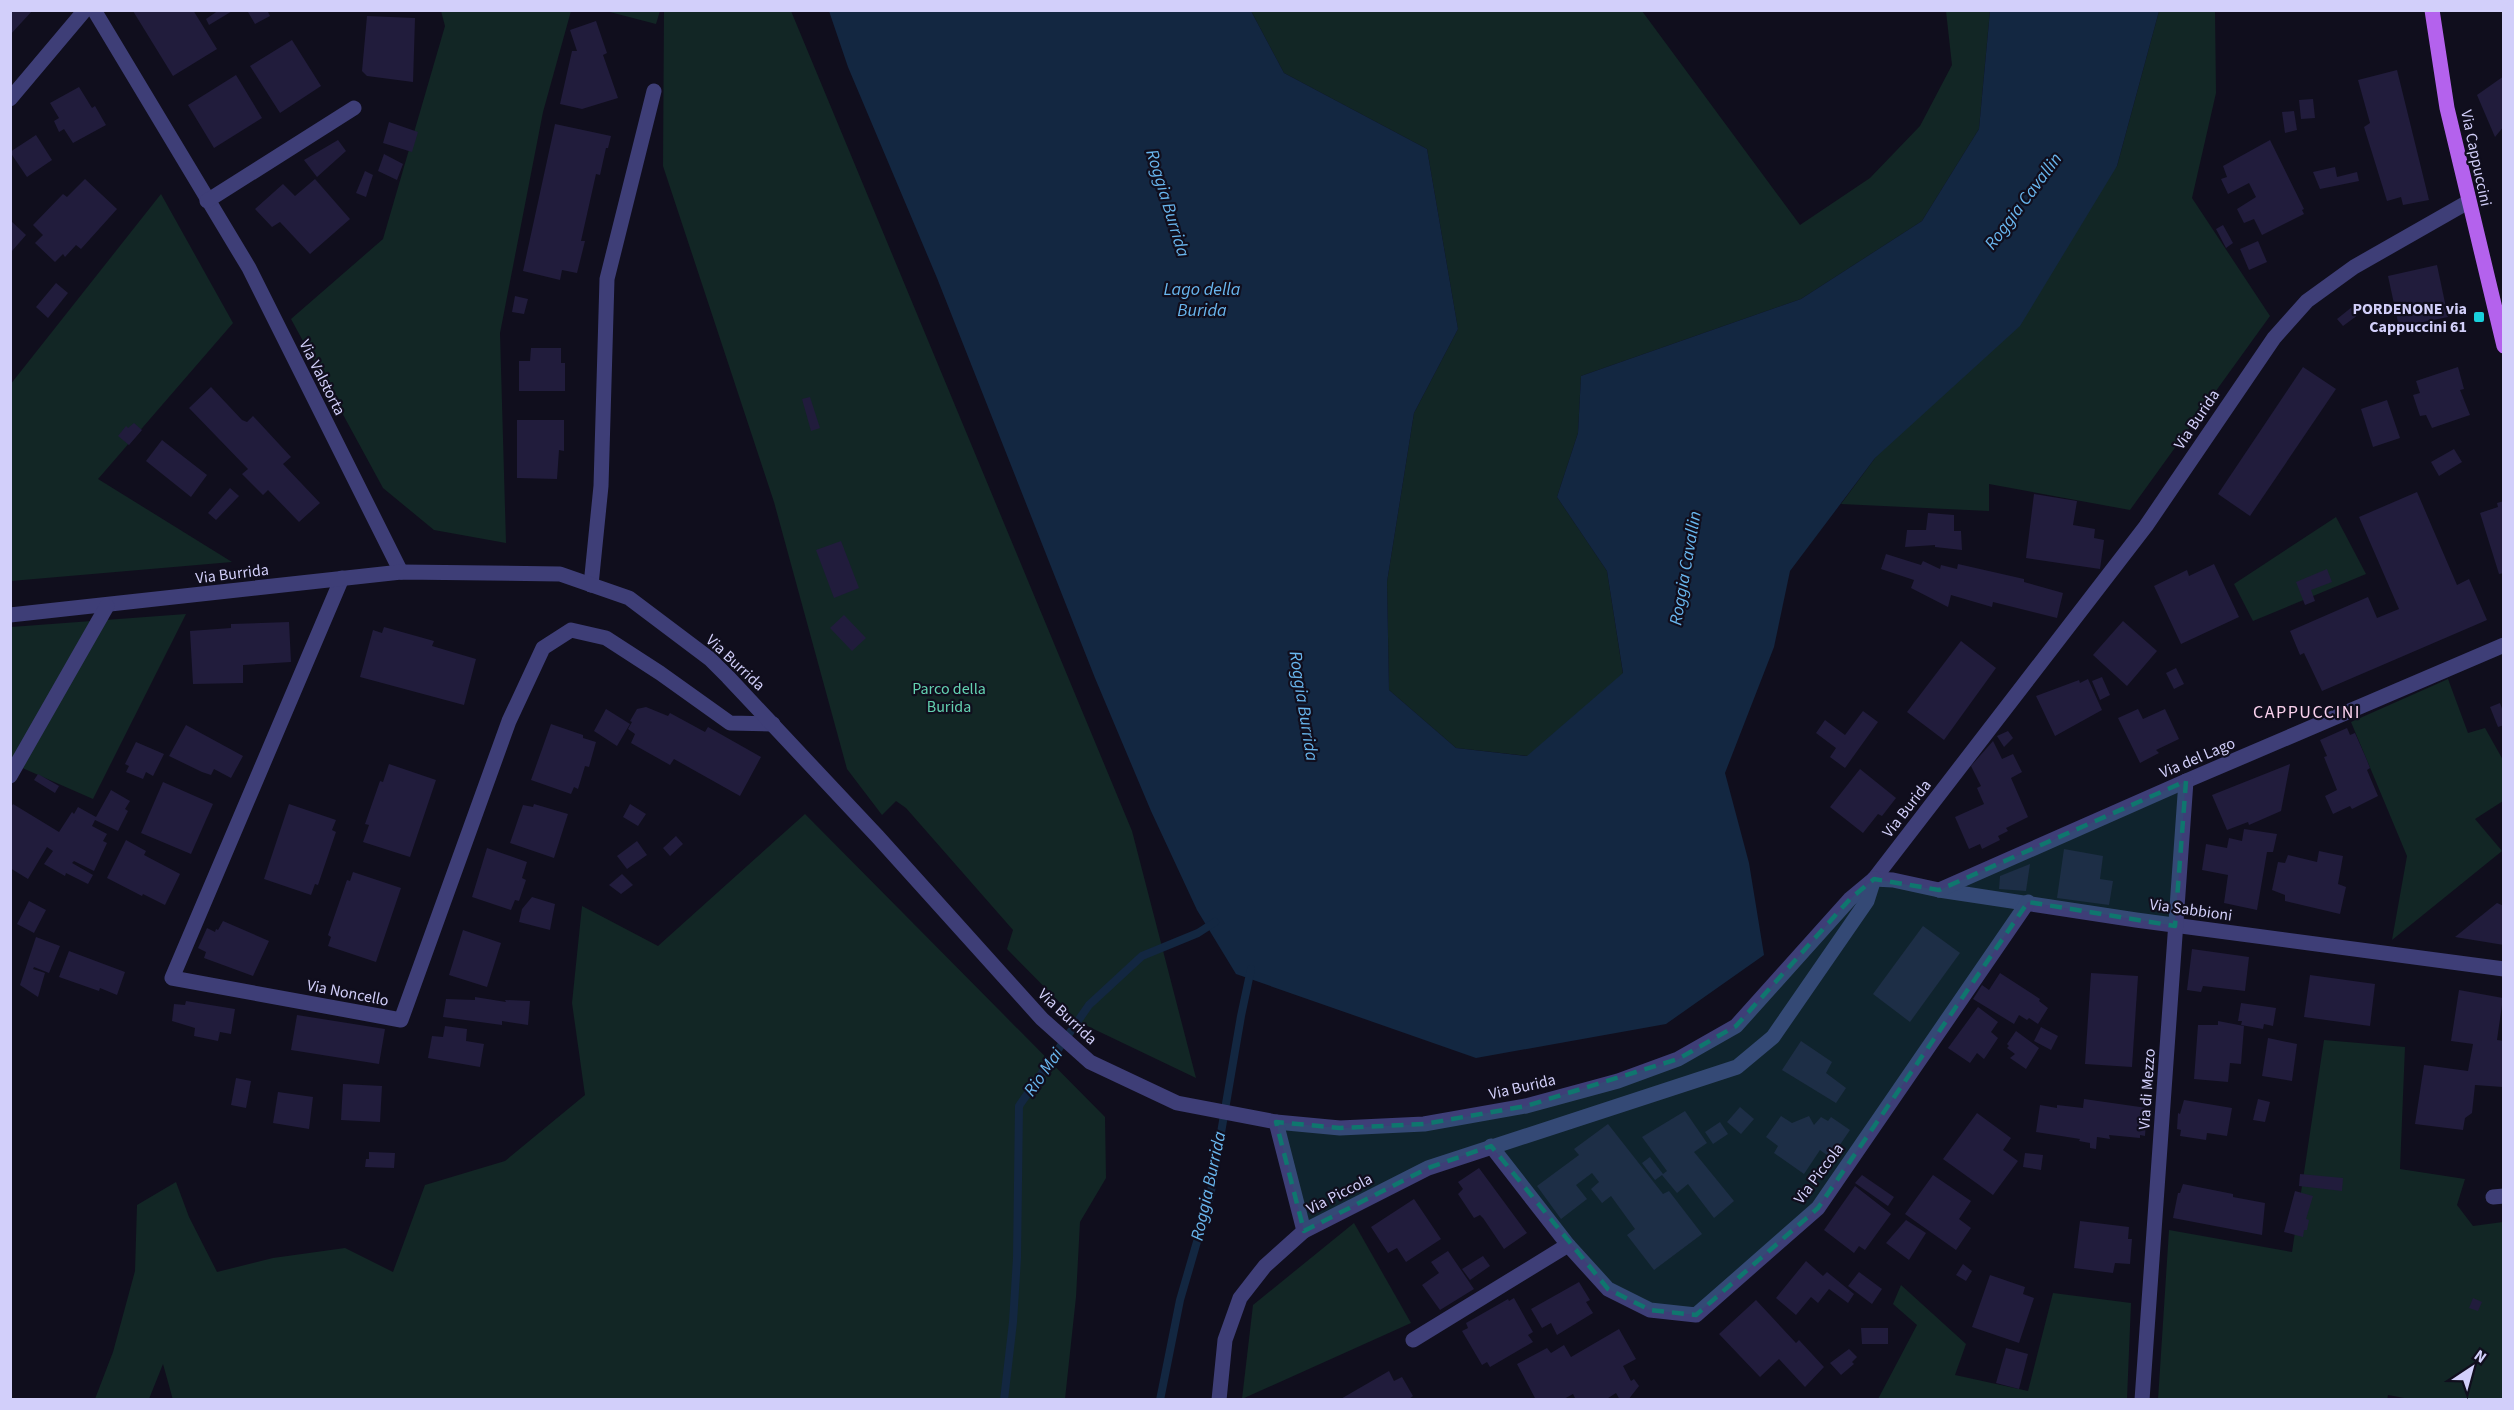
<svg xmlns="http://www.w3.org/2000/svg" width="2514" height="1410" viewBox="0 0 2514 1410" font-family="'Source Sans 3',sans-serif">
<rect width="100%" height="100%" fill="#100e1d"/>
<!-- green -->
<g fill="#122625">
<path d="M441,11H571L543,112L500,333L506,543L434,530L383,488L291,319L383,239L445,26Z"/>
<path d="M606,11H660L656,24Z"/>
<path d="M664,11H791L1132,831L1196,1078L1079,1022L1007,949L1013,930L906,808L896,801L882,815L847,769L774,502L663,166Z"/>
<path d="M1251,11H1642L1800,225L1870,178L1920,126L1952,65L1946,11H1990L1979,129L1922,221L1801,299L1581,376L1578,433L1557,497L1607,571L1623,674L1528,756L1456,748L1389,690L1387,582L1414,413L1458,329L1427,149L1284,73Z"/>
<path d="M2159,11H2215L2216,93L2192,198L2270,316L2130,510L1989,484V511L1841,504L1875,458L2117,166Z"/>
<path d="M161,194L233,323L98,479L232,562L11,581L10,385Z"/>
<path d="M2336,517L2366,574L2253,621L2234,584Z"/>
<path d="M186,614L93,799L11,763V627Z"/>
<path d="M2448,679L2468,733L2485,728L2503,760V801L2475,819L2502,851L2392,940L2407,856L2351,722Z"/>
<path d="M805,814L1105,1117L1106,1178L1080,1222L1076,1297L1065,1399L173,1400L163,1364L149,1399H95L113,1352L135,1271L137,1205L176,1182L189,1217L217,1272L273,1258L345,1248L393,1272L425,1185L505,1161L585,1095L572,1003L582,906L658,946Z"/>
<path d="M2324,1040L2405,1047L2400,1169L2465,1179L2457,1205L2473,1226L2503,1222V1399L2415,1400L2388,1395L2387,1400H2158L2169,1230L2292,1252Z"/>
<path d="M1354,1223L1411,1323L1242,1399L1253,1305Z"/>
<path d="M1901,1285L1966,1344L1955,1375L2028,1391L2053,1293L2131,1303L2127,1399H1878L1917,1325L1893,1304Z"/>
</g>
<!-- water -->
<path fill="#132741" d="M829,11H1251L1284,73L1427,149L1458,329L1414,413L1387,582L1389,690L1456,748L1527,756L1623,673L1607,571L1557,497L1578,433L1581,376L1801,299L1922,221L1979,129L1990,11H2159L2117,166L2020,326L1875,458L1790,571L1774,647L1725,773L1749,863L1764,955L1666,1024L1476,1058L1236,974L1197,910L1151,811L1095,678L937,278L848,67Z"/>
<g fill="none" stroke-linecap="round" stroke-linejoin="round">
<!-- stream -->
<g stroke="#132741" stroke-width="8">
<path d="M1004,1400L1013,1322L1017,1258L1019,1106L1089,1005L1142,956L1198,933L1215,922"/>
<path d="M1160,1400L1180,1300L1210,1197L1241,1016L1251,969"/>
</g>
</g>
<!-- building -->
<g fill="#211c3c">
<path d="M10,10H33L10,35Z"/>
<path d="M135,10H193L217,49L173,76L133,11Z"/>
<path d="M219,10H234L209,25L206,19Z"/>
<path d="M250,10H267L270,16L255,24L248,12Z"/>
<path d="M367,16L415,18L413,82L367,76L362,71Z"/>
<path d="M596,21L607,53L603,55L618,98L582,109L560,104L572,51H577L570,30Z"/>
<path d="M292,40L321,86L280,113L250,66Z"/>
<path d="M2397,70L2429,200L2403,205L2401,197L2387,201L2364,127L2370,123L2358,80Z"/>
<path d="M236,75L262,118L214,148L188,105Z"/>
<path d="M2504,76V126L2495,137L2477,95Z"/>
<path d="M79,87L92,108L95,106L106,125L73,143L64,129L59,132L54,121L59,118L50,103Z"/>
<path d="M2313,99L2315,118L2301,119L2299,100Z"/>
<path d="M2294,111L2297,130L2285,133L2282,112Z"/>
<path d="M389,122L418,132L412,152L383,143Z"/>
<path d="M555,124L611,136L608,148H606L600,175L596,174L581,241H585L577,273L562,270L560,280L523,271Z"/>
<path d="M36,135L52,160L27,177L10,152Z"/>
<path d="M338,140L346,151L317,177L304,160Z"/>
<path d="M2270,140L2304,209L2302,210L2304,214L2262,235L2254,219L2244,223L2237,209L2256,197L2249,183L2228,194L2221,179L2227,177L2223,166Z"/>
<path d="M384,154L403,164L397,180L378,171Z"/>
<path d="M2335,167L2337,177L2357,172L2359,181L2320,189L2313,172Z"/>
<path d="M365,171L373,175L366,197L356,193Z"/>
<path d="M85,179L117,209L81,249L76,245L65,257L63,254L55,262L35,243L43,235L33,225L63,194L67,197Z"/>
<path d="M315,179L350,219L310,254L280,222L272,227L255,209L283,184L295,196Z"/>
<path d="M10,220L26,235L12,251L10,250Z"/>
<path d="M2223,225L2233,243L2226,248L2216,229Z"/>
<path d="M2258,241L2267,262L2249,270L2240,249Z"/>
<path d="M2437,265L2448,317L2399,327L2388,276Z"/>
<path d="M56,283L68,293L48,318L36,307Z"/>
<path d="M515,296L528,299L524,314L512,312Z"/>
<path d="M2352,307L2358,315L2343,326L2337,319Z"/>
<path d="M531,348H561V363H565V391H519V361H530Z"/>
<path d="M2303,367L2336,389L2250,516L2218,494Z"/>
<path d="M2458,367L2464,389L2460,390L2470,415L2432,428L2426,415L2420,416L2413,395L2420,393L2416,381Z"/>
<path d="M211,387L242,420L247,422L253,416L291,457L283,464L320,503L299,522L268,490L263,495L242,474L248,469L189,408Z"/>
<path d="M810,397L820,428L811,431L802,399Z"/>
<path d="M2387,400L2400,438L2373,447L2361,409Z"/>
<path d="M517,420H564V451L559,450L557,479L517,478Z"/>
<path d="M134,423L142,430L129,445L118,436L126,426L128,428Z"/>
<path d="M162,440L207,475L191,497L146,461Z"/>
<path d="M2454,449L2462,462L2439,476L2431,462Z"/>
<path d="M230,488L239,496L216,520L208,513Z"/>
<path d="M2417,492L2457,585L2469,579L2487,620L2322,691L2304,653L2300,655L2290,631L2368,597L2377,618L2399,609L2359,517Z"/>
<path d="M2034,494L2077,501L2073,525L2095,529L2094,538L2104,540L2100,569L2026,558Z"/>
<path d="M2504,501V573L2499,574L2480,513L2498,507L2497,503Z"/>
<path d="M1928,513L1954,515V531H1961L1962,550L1935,547V545L1905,547L1907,530H1926Z"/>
<path d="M841,541L859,588L834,598L816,550Z"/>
<path d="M1886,554L1921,565L1923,561L1940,569L1941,565L1957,569L1958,564L2024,579V582L2063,593L2057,618L1993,602L1992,607L1951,595L1948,607L1911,588L1914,580L1881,569Z"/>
<path d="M2214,564L2239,617L2181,644L2154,586L2187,570L2189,576Z"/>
<path d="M2327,569L2332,582L2311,590L2315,601L2305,605L2296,582Z"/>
<path d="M844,615L866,638L852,651L830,628Z"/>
<path d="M2123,621L2157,651L2127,686L2093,655Z"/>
<path d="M289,622L291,662L243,665V683L193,684L190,631L231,628V624Z"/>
<path d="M384,627L434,641L432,646L476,659L464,705L360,677L373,630L382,633Z"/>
<path d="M1961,641L1996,668L1944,740L1907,712Z"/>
<path d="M2176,668L2184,684L2174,689L2166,673Z"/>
<path d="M2102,677L2110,695L2100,700L2092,681Z"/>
<path d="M2088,679L2102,710L2055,736L2036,696L2079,680L2080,683Z"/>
<path d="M2500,703L2504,714V725L2498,727L2490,707Z"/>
<path d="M646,707L668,716L670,713L705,732L708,727L761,757L740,796L674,759L670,765L631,743L635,734L628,729L632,722L630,721L637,709Z"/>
<path d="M606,709L630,724L617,746L594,731Z"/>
<path d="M2138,709L2143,719L2165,709L2179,739L2156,750L2159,753L2140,763L2118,718Z"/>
<path d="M1863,711L1878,722L1845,768L1830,757L1836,748L1816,733L1825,720L1845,735Z"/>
<path d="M551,724L583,735V738L596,742L589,767L585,766L578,789L574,787L571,794L531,780Z"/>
<path d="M186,725L243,756L231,778L214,769L211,775L202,772L169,756Z"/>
<path d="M2347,728L2350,735L2355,733L2366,758L2370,768L2367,770L2378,796L2352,809L2350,806L2333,814L2325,796L2337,790L2324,757L2327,756L2320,740Z"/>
<path d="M2008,731L2013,738L2004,747L1997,736Z"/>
<path d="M1993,741L2002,759L2013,754L2022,772L2011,778L2028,817L2006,828L2008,831L1998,836L2000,840L1982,849L1980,844L1969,849L1955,817L1984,804L1977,788L1981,786L1971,766Z"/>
<path d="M136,742L164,754L153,776L146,772L143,779L126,772L129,766L125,764Z"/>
<path d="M389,764L436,780L410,857L363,842L369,825L365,824L380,781L383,782Z"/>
<path d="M2290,764L2281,811L2249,825L2248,822L2227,830L2212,795Z"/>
<path d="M1860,769L1896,798L1882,816L1878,814L1863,833L1830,807Z"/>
<path d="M38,774L59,786L55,793L34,780Z"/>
<path d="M163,782L213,804L191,854L141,833Z"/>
<path d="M111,790L130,801L125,809L128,811L118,831L95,820L92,826L107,834L103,841L107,843L94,871L74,861L72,863L93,875L88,884L66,873L65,876L44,864L53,851L47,847L28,879L10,868V809L13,804L59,832L72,812L74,814L78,807L96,817Z"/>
<path d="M289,804L336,820L332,830L336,832L318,885L315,884L311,895L264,879Z"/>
<path d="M534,804L568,814L554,858L510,843L523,805L533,807Z"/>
<path d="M630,804L646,814L638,826L623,817Z"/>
<path d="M2244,829L2277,834L2273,852H2267L2257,910L2224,903L2228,875L2202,870L2206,844L2227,848L2229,838L2242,841Z"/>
<path d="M676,836L683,844L670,856L663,848Z"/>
<path d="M126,840L146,851L144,855L180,874L165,905L143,894L142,896L107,878Z"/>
<path d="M637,841L647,855L627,869L617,856Z"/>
<path d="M487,848L527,862L522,878L526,880L519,901L515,900L511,910L472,897Z"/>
<path d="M2064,849L2103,856L2100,879L2113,881L2109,905L2057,898Z"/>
<path d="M2319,851L2343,856L2338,884L2346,887L2340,914L2285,901V895L2272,890L2278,862L2285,863L2288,855L2317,862Z"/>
<path d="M2030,864L2026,891L1999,889L2000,876Z"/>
<path d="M353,872L401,888L376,962L328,946L331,937L328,935L347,880L350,881Z"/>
<path d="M622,874L633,885L621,894L609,885Z"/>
<path d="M532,897L555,904L550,930L519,922L522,909Z"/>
<path d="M29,901L46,910L34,933L17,924Z"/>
<path d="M2497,903L2504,906V945L2455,937Z"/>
<path d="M223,921L269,941L253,976L204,958L206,952L198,948L207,928L215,932L216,929L218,930Z"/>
<path d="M1923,926L1960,953L1910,1022L1873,994Z"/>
<path d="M463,930L501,943L487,987L449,975Z"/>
<path d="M36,937L60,946L49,973L34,967L33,969L45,973L38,997L20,985Z"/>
<path d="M2192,949L2249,957L2245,991L2203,986L2201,992L2187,990Z"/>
<path d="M69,951L125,972L117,995L100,988L99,991L59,977Z"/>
<path d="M2000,973L2040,999L2039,1001L2048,1008L2038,1024L2029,1018L2027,1020L2019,1015L2014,1024L1973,999L1982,985L1989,990Z"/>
<path d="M2091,973L2138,976L2132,1067L2085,1064Z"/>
<path d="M2310,975L2375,984L2370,1026L2304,1017Z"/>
<path d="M2459,990L2503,998L2497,1040L2504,1041L2503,1087L2475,1085L2472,1113L2465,1118L2463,1130L2415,1124L2424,1065L2468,1071L2473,1044L2451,1041Z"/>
<path d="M475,997L506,1002L505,1000L530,1001L528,1025L502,1021V1025L443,1017L446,999L475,1000Z"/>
<path d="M186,1001L235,1009L231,1034L220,1032L218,1041L194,1036L195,1028L172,1021L174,1004L185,1005Z"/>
<path d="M2241,1003L2276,1008L2273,1026L2264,1024L2263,1029L2241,1025L2242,1021H2238Z"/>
<path d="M1978,1007L1998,1022L1991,1032L1998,1038L1984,1059L1977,1053L1970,1063L1948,1048Z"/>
<path d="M297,1015L385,1029L379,1064L291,1050Z"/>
<path d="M2218,1021L2244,1026L2241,1064L2230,1063L2228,1082L2194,1079L2198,1025H2218Z"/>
<path d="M445,1026L467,1029L466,1041L484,1044L480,1067L428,1058L432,1036L443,1037Z"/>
<path d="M2041,1027L2058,1036L2051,1050L2034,1041Z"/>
<path d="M2016,1031L2039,1048L2026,1069L2010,1058L2015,1054L2007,1048L2009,1046L2007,1044Z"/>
<path d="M2268,1038L2297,1044L2292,1081L2262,1076Z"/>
<path d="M1801,1041L1832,1062L1826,1073L1846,1088L1836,1103L1782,1070Z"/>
<path d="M236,1078L251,1081L246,1108L231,1105Z"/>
<path d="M343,1084L382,1086L380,1122L341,1120Z"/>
<path d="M278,1092L313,1097L309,1129L273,1123Z"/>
<path d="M2084,1099L2147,1108L2145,1136L2140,1135V1138L2109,1135L2110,1139L2097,1137L2096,1149L2090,1148V1143L2079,1141L2080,1139L2036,1132L2040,1105L2057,1108V1105L2083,1108Z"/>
<path d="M2258,1099L2270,1102L2265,1122L2253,1120Z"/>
<path d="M2184,1100L2232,1108L2227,1136L2207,1133L2206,1140L2180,1136L2181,1130L2177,1129L2178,1113L2180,1114Z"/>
<path d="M1740,1107L1754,1119L1741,1134L1727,1122Z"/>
<path d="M1685,1111L1707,1143L1694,1152L1734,1201L1714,1218L1688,1184L1677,1193L1662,1175L1655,1180L1642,1163L1650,1157L1663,1174L1667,1171L1642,1137Z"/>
<path d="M1977,1113L2011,1138L2003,1150L2018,1161L1993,1195L1943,1159Z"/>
<path d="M1781,1116L1792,1123L1809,1116L1814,1125L1821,1117L1828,1121L1831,1117L1850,1130L1831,1158L1820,1150L1804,1174L1774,1153L1778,1146L1766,1137Z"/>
<path d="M1720,1122L1728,1134L1713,1144L1705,1132Z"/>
<path d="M1608,1124L1663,1194L1669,1191L1702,1234L1654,1270L1627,1235L1635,1229L1611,1196L1602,1203L1591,1189L1599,1182L1592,1173L1576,1185L1587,1199L1561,1219L1537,1186L1579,1155L1574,1149Z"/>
<path d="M369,1152L395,1153L394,1168L365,1167L366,1159H369Z"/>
<path d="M2025,1153L2043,1155L2041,1170L2023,1167Z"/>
<path d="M1479,1168L1527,1233L1504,1249L1483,1218L1480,1215L1474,1218L1458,1194L1463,1189L1458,1182Z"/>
<path d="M2300,1174L2343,1178L2342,1191L2299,1186Z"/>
<path d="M1862,1175L1894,1197L1888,1206L1855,1183Z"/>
<path d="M1933,1175L1971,1201L1959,1219L1971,1228L1956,1250L1905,1214Z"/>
<path d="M2183,1184L2233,1194V1197L2265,1203L2262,1235L2173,1218L2178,1193H2180Z"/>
<path d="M1855,1186L1891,1214L1865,1250L1859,1246L1854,1253L1824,1230Z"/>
<path d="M2295,1191L2313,1196L2306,1219L2309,1220L2307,1230H2304L2303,1237L2284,1232Z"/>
<path d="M1414,1199L1441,1239L1406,1262L1397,1248L1388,1253L1371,1227Z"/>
<path d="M1906,1220L1926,1233L1909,1260L1886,1243Z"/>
<path d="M2080,1221L2129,1227L2128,1239H2132L2130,1264L2115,1263L2113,1273L2074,1268Z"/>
<path d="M1448,1251L1474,1289L1440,1310L1422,1285L1439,1273L1431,1262Z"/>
<path d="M1483,1256L1490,1266L1470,1280L1462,1269Z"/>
<path d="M1806,1261L1823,1276L1827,1272L1854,1294L1848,1303L1829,1289L1818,1303L1811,1297L1796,1315L1776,1298Z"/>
<path d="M1963,1264L1972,1271L1966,1281L1956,1275Z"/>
<path d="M1859,1272L1882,1289L1872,1304L1848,1286Z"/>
<path d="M1990,1275L2025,1287L2023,1294L2034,1298L2019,1343L1972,1327Z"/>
<path d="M1579,1282L1590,1300L1586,1302L1593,1313L1557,1335L1551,1323L1542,1328L1531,1309Z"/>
<path d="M1514,1298L1533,1332L1528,1335L1533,1342L1490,1367L1487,1362L1482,1365L1462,1331L1468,1328L1466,1323L1508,1299L1509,1301Z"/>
<path d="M2473,1298L2482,1302L2478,1311L2469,1308Z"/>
<path d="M1756,1300L1796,1343L1799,1340L1824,1367L1805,1387L1779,1359L1760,1377L1719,1334Z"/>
<path d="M1861,1328H1888V1344H1862Z"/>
<path d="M1619,1329L1636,1359L1623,1366L1631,1381L1634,1379L1639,1386L1628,1400H1620L1616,1393L1605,1400H1576L1573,1394L1562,1400H1536L1517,1364L1547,1348L1551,1353L1564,1345L1571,1357Z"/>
<path d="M2006,1348L2028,1354L2019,1389L1996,1383Z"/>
<path d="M1849,1349L1857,1357L1852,1362L1854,1364L1841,1375L1830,1363Z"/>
<path d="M1389,1371L1394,1381L1402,1377L1413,1396L1408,1400H1339Z"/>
</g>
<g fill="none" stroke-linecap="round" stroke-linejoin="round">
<!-- minor -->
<g stroke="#3e3e77" stroke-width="15">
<path d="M94,10L249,268L401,572"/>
<path d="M10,99L85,10"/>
<path d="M207,201L354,108"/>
<path d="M342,578L172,978L401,1020L509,721L543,648L571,630L606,638L660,673L730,723L773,724"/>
<path d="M591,585L601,486L607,279L654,91"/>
<path d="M10,615L401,572L560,574L629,598L710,659L728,677L878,837L1042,1019L1090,1062L1177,1103L1276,1122L1340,1128L1424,1124L1526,1106L1618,1081L1678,1059L1736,1026L1850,899L1874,879L2146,526L2274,338L2307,301L2354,267L2468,202"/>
<path d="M10,776L107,606"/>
<path d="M1874,879L1893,880L1939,890L2136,920L2504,969"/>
<path d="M1939,890L2186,781L2504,645"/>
<path d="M1276,1122L1304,1231"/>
<path d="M1491,1146L1568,1245L1608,1289L1650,1310L1696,1315L1818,1208L2028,902"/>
<path d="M2493,1197L2504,1196"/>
<path d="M1413,1340L1568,1245"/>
<path d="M1219,1400L1225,1340L1240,1298L1265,1266L1304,1231L1428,1168L1737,1067L1773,1037L1867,901L1874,879"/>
<path d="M2142,1400L2186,781"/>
</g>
<!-- major -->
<path stroke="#b462ed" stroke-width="15" d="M2432,10L2447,108L2504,346"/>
</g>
<!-- marked area -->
<path fill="#0f766e" fill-opacity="0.2" stroke="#0f766e" stroke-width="4.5" stroke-dasharray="12 8" stroke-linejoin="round" d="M2186,781L2175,926L2028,902L1818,1208L1696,1315L1650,1310L1608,1289L1491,1146L1428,1168L1304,1231L1276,1122L1340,1128L1424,1124L1526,1106L1678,1059L1736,1026L1850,899L1874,879L1939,890Z"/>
<!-- markers -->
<rect fill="#19d0dc" stroke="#100e1d" stroke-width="2" x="2473" y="311" width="12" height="12" rx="3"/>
<g text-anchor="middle" stroke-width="4.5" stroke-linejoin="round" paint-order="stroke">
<!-- street labels -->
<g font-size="16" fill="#d2cffa" stroke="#100e1d">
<text transform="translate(2477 158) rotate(78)" y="6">Via Cappuccini</text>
<text transform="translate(323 377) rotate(63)" y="6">Via Valstorta</text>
<text transform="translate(2196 419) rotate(-56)" y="6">Via Burida</text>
<text transform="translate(232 573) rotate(-7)" y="6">Via Burrida</text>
<text transform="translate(736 662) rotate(43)" y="6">Via Burrida</text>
<text transform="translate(2197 757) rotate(-23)" y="6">Via del Lago</text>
<text transform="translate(1906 808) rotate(-52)" y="6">Via Burida</text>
<text transform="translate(2191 909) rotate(8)" y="6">Via Sabbioni</text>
<text transform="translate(348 992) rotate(11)" y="6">Via Noncello</text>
<text transform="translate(1068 1016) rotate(43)" y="6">Via Burrida</text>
<text transform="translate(1522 1086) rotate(-13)" y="6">Via Burida</text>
<text transform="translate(2146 1089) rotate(-86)" y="6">Via di Mezzo</text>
<text transform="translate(1818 1173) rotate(-53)" y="6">Via Piccola</text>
<text transform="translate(1339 1193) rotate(-27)" y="6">Via Piccola</text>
</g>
<!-- poi labels -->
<g font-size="16" font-weight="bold" fill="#d2cffa" stroke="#100e1d" text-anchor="end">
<text x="2467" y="314">PORDENONE via<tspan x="2467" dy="18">Cappuccini 61</tspan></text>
</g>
<!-- park labels -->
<g font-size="16" fill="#64d1b1" stroke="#100e1d">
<text x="949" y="694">Parco della<tspan x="949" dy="18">Burida</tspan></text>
</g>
<!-- water labels -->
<g font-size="18" font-style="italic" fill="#69b6ee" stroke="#100e1d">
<text transform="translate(2023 201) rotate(-53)" y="6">Roggia Cavallin</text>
<text transform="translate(1168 203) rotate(73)" y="6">Roggia Burrida</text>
<text x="1202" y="295">Lago della<tspan x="1202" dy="21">Burida</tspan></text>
<text transform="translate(1685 568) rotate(-80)" y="6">Roggia Cavallin</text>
<text transform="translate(1304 706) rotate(81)" y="6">Roggia Burrida</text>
<text transform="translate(1043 1072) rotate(-55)" y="6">Rio Mai</text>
<text transform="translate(1208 1186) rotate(-78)" y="6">Roggia Burrida</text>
</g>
<!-- neighbourhood labels -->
<g font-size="18" letter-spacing="1.5" fill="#fad1ed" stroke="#100e1d">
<text x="2307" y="718">CAPPUCCINI</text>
</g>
</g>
<!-- border -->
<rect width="2514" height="1410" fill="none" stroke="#d2cffa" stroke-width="24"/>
<!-- north arrow -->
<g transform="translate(2472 1368) rotate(36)" stroke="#100e1d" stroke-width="4.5" paint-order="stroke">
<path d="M0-4.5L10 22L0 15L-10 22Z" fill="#d2cffa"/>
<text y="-9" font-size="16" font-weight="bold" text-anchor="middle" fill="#d2cffa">N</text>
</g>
</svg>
